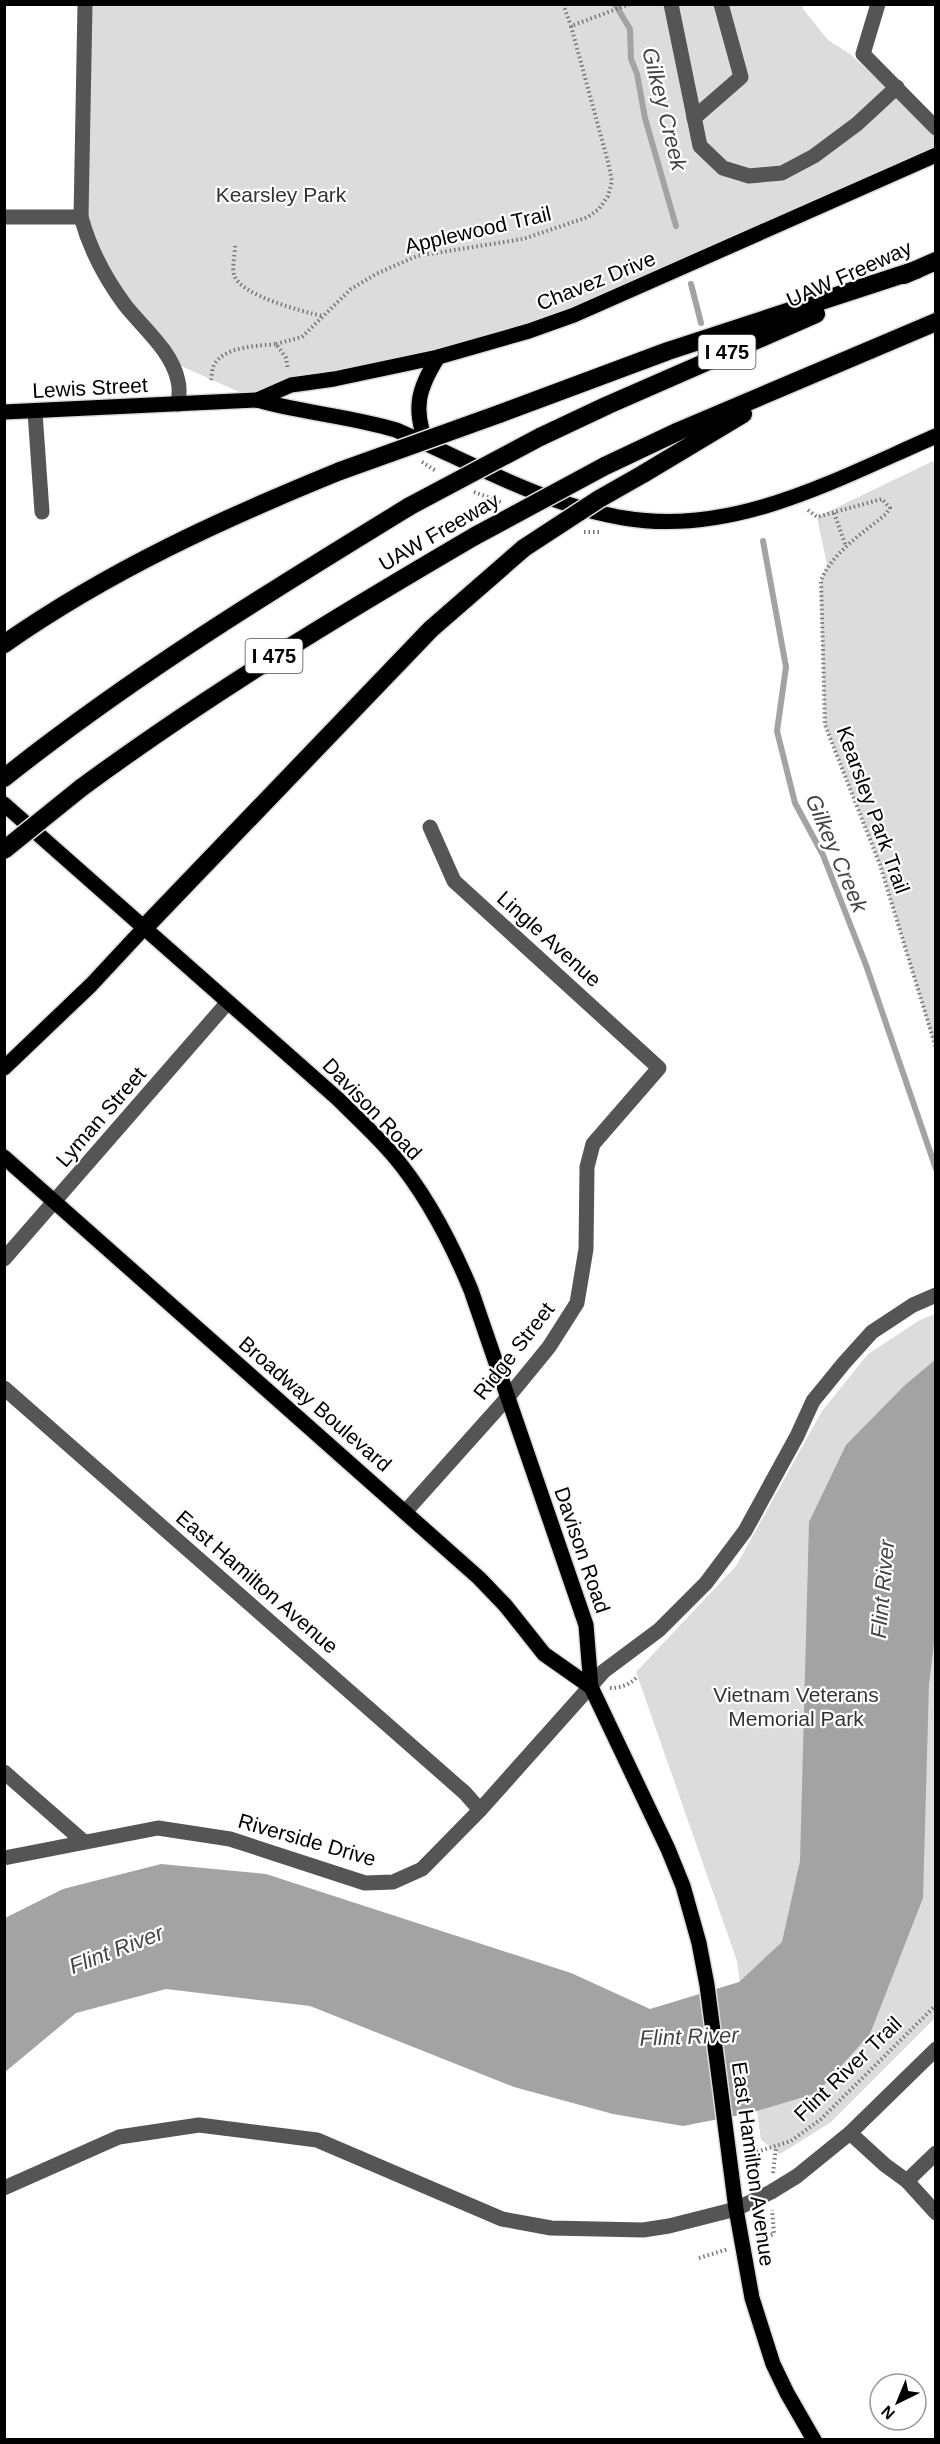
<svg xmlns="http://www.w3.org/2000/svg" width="940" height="2444" viewBox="0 0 940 2444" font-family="Arial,sans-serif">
<rect width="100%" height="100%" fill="#fff"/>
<!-- green -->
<g fill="#dcdcdc">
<path d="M85,5H802L803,9L828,40L850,54L935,131V155L574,315L257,400L172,362L87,239Z"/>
<path d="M935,460V1048L880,865L825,725L820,595L821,580L827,565L817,517Z"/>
<path d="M935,1314V2018L831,2122L780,2154L761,2140L737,1961L636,1672L736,1566L822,1411L868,1354L920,1320Z"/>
</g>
<!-- water -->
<path fill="#a3a3a3" d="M935,1360L936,1627L929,1684L923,1898L870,2034L817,2093L750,2113L683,2126L613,2114L514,2087L310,2006L166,1989L76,2013L5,2072V1918L63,1889L161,1864L266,1874L571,1973L650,2009L739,1982L782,1942L800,1861L809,1522L846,1445L905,1385Z"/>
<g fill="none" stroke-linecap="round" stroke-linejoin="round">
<!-- stream -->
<g stroke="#a3a3a3" stroke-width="6">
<path d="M615,4L630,29L631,59L637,74L645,118L676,226"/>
<path d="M691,284L701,323"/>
<path d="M763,541L786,667L777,731L795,803L823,855L866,965L936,1169"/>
</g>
<defs>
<g id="major">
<path d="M257,400L291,385L334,379L438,357L529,331L574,315L936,155"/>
<path d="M4,412L257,400C303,413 350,416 396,430C470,462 544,505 624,518C734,537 839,478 936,436"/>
<path d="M426,443C413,408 418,389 438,357"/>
<path d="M4,804L338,1099C356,1117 376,1135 393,1155C427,1195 451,1242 471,1290L586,1625L591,1687L668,1849L683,1886L699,1943L707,1985L736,2209L752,2298L773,2364L787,2393L814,2440"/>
<path d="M4,1068L91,985L145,927"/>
<path d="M4,1157L479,1578L505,1605L544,1654L591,1687"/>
</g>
<g id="highway">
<path d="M904,275L936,261"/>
<path d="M499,414L668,351L916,270"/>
<path d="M540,437L608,405L816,314"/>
<path d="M605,466L679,431L936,322"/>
<path d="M643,474L743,414"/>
<path d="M4,644C110,570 222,519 340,471"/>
<path d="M4,778C132,676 271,591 410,506"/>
<path d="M81,788C207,695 340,615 475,536"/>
<path d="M145,927L431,629L524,548"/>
</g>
</defs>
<!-- major casing -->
<use href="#major" stroke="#dbdbdb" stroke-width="18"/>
<!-- highway casing -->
<use href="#highway" stroke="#dbdbdb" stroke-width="21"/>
<!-- path -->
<g stroke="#777" stroke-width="4" stroke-dasharray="1.5 3" stroke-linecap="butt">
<path d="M563,4L571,26"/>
<path d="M235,246C235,254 232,267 234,275C241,296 302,311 322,316"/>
<path d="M276,344L302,337L351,289L376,274L417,256L523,239L588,217L599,209L608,196L612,181L608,162L571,26L630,4"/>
<path d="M211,380C212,375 212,369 214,365C224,346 258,346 276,344L286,358L288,370"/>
<path d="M422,462L436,471"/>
<path d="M474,492L501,502"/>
<path d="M808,510L817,517L882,499L890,508L886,514C862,534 834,551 821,580L825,725L880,865L936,1048"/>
<path d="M834,513L846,546"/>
<path d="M584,532H600"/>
<path d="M610,1688C620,1688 629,1685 636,1678"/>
<path d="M744,2156L791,2141L821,2119L936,2005"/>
<path d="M773,2173L776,2147"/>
<path d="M758,2239L774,2234L772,2210"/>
<path d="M699,2258L728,2249"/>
</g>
<!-- minor -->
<g stroke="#555" stroke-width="15">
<path d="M85,4L81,217C90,250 105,278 125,305C143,328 172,351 178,381C180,388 179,397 178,404"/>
<path d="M671,4L700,146L723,168L749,176L782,173L814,156L857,124L897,87"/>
<path d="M878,4L863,54L936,128"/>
<path d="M694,118L741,77L721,4"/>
<path d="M4,217H81"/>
<path d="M35,412L42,512"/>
<path d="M4,1259L228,1002"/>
<path d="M4,1388L465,1793L480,1810"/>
<path d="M406,1511L508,1397L549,1347L577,1303L586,1249L587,1167L593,1144L659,1068L454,881L430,827"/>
<path d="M4,1772L84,1842"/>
<path d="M4,1858L158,1828L230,1839L365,1883L393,1882L422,1869L480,1810L604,1671L659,1630L706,1583L745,1531L797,1436L813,1401L844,1363L872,1332L913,1305L936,1295"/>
<path d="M850,2133L885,2165L907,2181L936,2153"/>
<path d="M907,2181L936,2213"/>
<path d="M4,2188L119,2137L199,2125L317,2140L502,2219L551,2228L643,2230L669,2226L736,2209L771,2192L797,2176L850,2133L936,2049"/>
</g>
<!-- major -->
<use href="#major" stroke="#000" stroke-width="15"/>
<!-- highway -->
<use href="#highway" stroke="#000" stroke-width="18"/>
<defs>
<g id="highway-bridge">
<path d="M340,471L499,414"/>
<path d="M410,506L540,437"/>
<path d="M475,536L605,466"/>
<path d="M524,548L599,499L643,474"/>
<path d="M4,850L81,788"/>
</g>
</defs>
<!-- highway-bridge casing -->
<use href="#highway-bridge" stroke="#dbdbdb" stroke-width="21" stroke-linecap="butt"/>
<!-- highway-bridge -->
<use href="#highway-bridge" stroke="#000" stroke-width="18"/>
</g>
<g text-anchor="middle" stroke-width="4.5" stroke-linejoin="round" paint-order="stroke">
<!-- shield labels -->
<g fill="#fff" stroke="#4c4c4c" stroke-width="1.5">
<rect x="698.5" y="335" width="57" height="34" rx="4.5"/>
<rect x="245.5" y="639" width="57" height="34" rx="4.5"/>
</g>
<g font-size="20" font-weight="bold" fill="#000">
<text x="727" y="359">I 475</text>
<text x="274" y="663">I 475</text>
</g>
<!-- park labels -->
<g font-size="21" fill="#333" stroke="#fff">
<text x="281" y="202">Kearsley Park</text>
<text x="796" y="1702">Vietnam Veterans<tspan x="796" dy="24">Memorial Park</tspan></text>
</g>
<!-- street labels -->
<g font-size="21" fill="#000" stroke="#fff">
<text transform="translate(478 230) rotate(-13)" y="7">Applewood Trail</text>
<text transform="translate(849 274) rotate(-24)" y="7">UAW Freeway</text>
<text transform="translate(596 281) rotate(-22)" y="7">Chavez Drive</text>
<text transform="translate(90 388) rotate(-3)" y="7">Lewis Street</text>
<text transform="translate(439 532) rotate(-30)" y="7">UAW Freeway</text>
<text transform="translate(873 810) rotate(70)" y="7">Kearsley Park Trail</text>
<text transform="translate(549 939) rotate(42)" y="7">Lingle Avenue</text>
<text transform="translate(372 1109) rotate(46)" y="7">Davison Road</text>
<text transform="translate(101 1117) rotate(-49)" y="7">Lyman Street</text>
<text transform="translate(514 1351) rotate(-52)" y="7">Ridge Street</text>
<text transform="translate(315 1404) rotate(41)" y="7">Broadway Boulevard</text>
<text transform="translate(582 1550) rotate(71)" y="7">Davison Road</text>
<text transform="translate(257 1582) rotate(41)" y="7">East Hamilton Avenue</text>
<text transform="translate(307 1840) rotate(16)" y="7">Riverside Drive</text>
<text transform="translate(848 2069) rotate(-44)" y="7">Flint River Trail</text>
<text transform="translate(753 2164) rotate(82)" y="7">East Hamilton Avenue</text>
</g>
<!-- water labels -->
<g font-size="22" font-style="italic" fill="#444" stroke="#fff">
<text transform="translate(665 109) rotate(76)" y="8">Gilkey Creek</text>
<text transform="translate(837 853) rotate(67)" y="8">Gilkey Creek</text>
<text transform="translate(882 1589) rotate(-85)" y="8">Flint River</text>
<text transform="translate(116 1949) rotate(-21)" y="8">Flint River</text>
<text transform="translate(689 2036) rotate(-2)" y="8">Flint River</text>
</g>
</g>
<!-- border -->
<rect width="940" height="2444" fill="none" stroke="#000000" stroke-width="12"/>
<!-- north arrow -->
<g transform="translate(898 2402) rotate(223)"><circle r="28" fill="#ffffff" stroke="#999999" stroke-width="1.5"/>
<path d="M0-4.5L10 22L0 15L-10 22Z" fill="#000000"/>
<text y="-9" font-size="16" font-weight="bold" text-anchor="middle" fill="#000000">N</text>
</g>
</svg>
